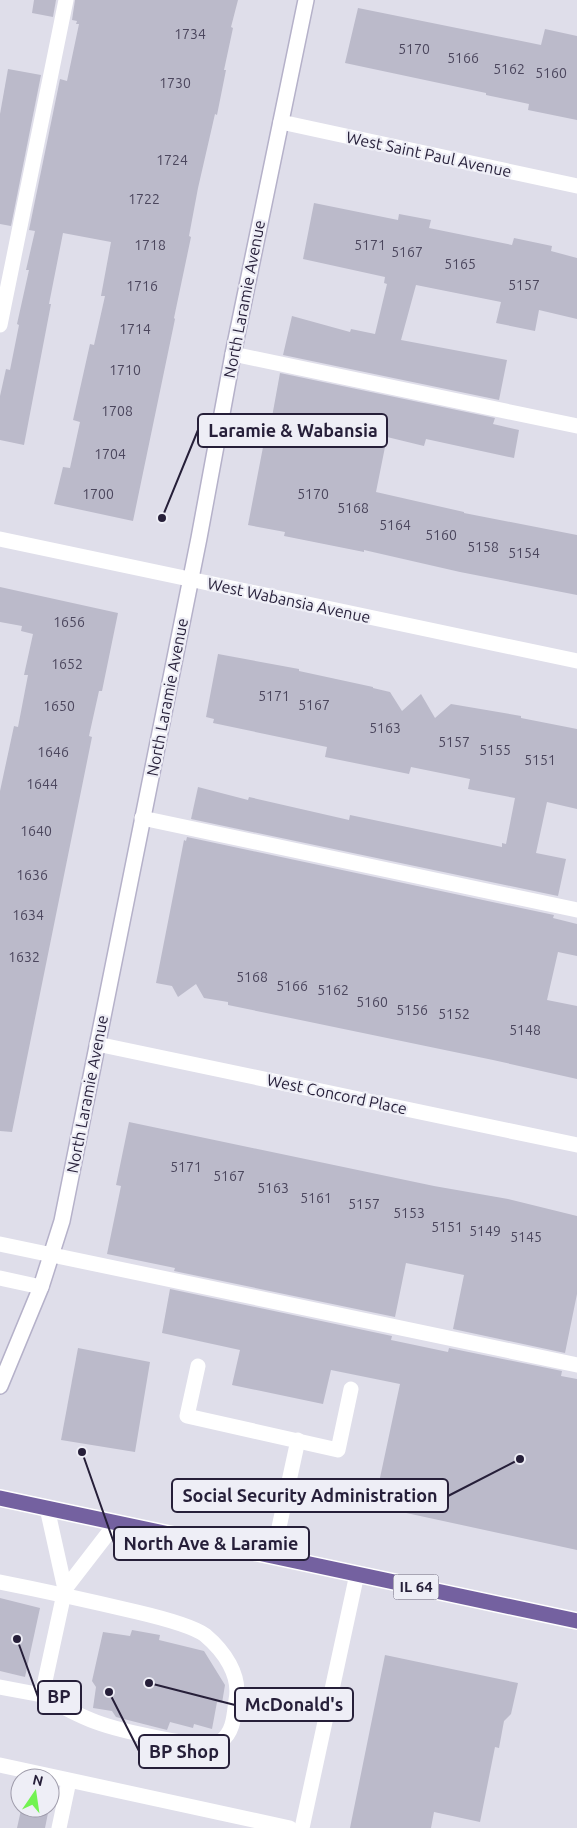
<svg xmlns="http://www.w3.org/2000/svg" width="577" height="1828" viewBox="0 0 577 1828" font-family="Ubuntu,sans-serif">
<rect width="100%" height="100%" fill="#dfdeea"/>
<!-- building -->
<g fill="#bbbaca">
<path d="M34,0H56L53,17L32,13Z"/>
<path d="M75,0H238L231,27L233,28L224,70H226L217,115L215,114L198,188L189,236L191,237L174,318L175,319L133,521L54,504L63,467L70,468L80,422L73,420L90,344L94,345L105,296H101L111,242L63,233L49,304H51L24,445L0,440V396L6,369L10,370L19,325L17,324L29,270H26L35,231L29,230L60,79L67,81L79,24H76L77,21L72,20Z"/>
<path d="M358,8L541,45L545,29L577,36V120L528,110L529,104L486,95V93L345,63Z"/>
<path d="M8,69L41,75L11,226L0,224V114Z"/>
<path d="M314,203L398,220L399,214L431,220L429,228L512,245L514,238L552,246L551,251L577,258V319L539,310L535,331L496,323L501,302L416,285L401,340L507,360L499,400L283,355L292,316L350,332L351,329L375,334L387,284L384,283L385,277L303,259Z"/>
<path d="M280,373L495,418L493,424L519,430L514,458L426,439L424,446L387,437L376,492L464,512V513L577,535V595L460,572L364,550V552L284,536L285,532L248,525L269,416L272,417Z"/>
<path d="M0,587L118,613L102,691H99L89,736L92,737L12,1132L0,1131V791L14,726L18,727L28,675H24L33,634L21,631L22,626L0,622Z"/>
<path d="M218,654L299,669V671L373,687V688L390,692L402,711L421,694L435,718L451,704L521,716V718L577,729V809L547,802L536,853L566,859L558,896L191,819L198,787L248,800L249,797L349,820L350,815L502,847V843L506,844L515,798L468,789L470,779L411,767L409,774L325,757L327,747L213,723L214,719L206,717Z"/>
<path d="M187,837L554,915L553,918L577,924V956L558,952L547,1000L577,1006V1079L493,1060L228,1005V1002L204,998L196,984L178,997L172,986L156,983L184,840L186,841Z"/>
<path d="M129,1122L434,1186L508,1199L577,1216V1294L565,1353L453,1329L464,1275L406,1263L395,1317L174,1271L175,1268L107,1254L121,1186L116,1185Z"/>
<path d="M170,1289L392,1336L391,1340L448,1352L449,1348L562,1371L561,1376L577,1379V1550L374,1506L400,1384L331,1370L323,1404L232,1385L240,1350L162,1333Z"/>
<path d="M78,1348L150,1362L135,1452L61,1440Z"/>
<path d="M0,1598L40,1608L25,1677L0,1671Z"/>
<path d="M132,1630L160,1635L159,1640L204,1651L225,1685L222,1703L217,1702L212,1729L194,1724L193,1728L170,1722L167,1730L116,1717L112,1711L93,1708L96,1687L92,1681L103,1632L130,1636Z"/>
<path d="M385,1655L518,1683L511,1714L504,1721L499,1748L495,1747L480,1822L434,1812L431,1828H350Z"/>
<path d="M20,1800V1808H49L45,1828H17L21,1810L19,1809Z"/>
</g>
<g fill="none" stroke-linecap="round" stroke-linejoin="round">
<defs>
<path id="secondary" d="M0,1386L41,1287L62,1221L199,538L233,354L306,0"/>
<path id="primary" d="M0,1498L577,1621"/>
</defs>
<!-- secondary casing -->
<use href="#secondary" stroke="#b5b1c9" stroke-width="18"/>
<!-- primary casing -->
<use href="#primary" stroke="#fff" stroke-width="18"/>
<!-- lane -->
<g stroke="#fff" stroke-width="15">
<path d="M0,325L66,0"/>
<path d="M233,354L577,426"/>
<path d="M142,818L577,910"/>
<path d="M0,1244L577,1365"/>
<path d="M0,1278L41,1287"/>
<path d="M198,1366L187,1416L338,1450L351,1389"/>
<path d="M47,1508L65,1589"/>
<path d="M273,1555L298,1440"/>
<path d="M0,1582C46,1591 91,1601 137,1612C154,1616 191,1625 205,1635C224,1651 241,1675 236,1700C234,1714 234,1732 221,1741C206,1752 115,1729 96,1722C77,1715 59,1705 42,1695"/>
<path d="M0,1687L42,1695L65,1589L116,1523"/>
<path d="M0,1765L290,1828"/>
<path d="M59,1828L69,1781"/>
</g>
<!-- street -->
<g stroke="#fff" stroke-width="15">
<path d="M281,122L577,186"/>
<path d="M0,539L577,661"/>
<path d="M97,1044L577,1145"/>
<path d="M302,1828L357,1574"/>
</g>
<!-- secondary -->
<use href="#secondary" stroke="#fff" stroke-width="15"/>
<!-- primary -->
<use href="#primary" stroke="#7461a0" stroke-width="15"/>
</g>
<g text-anchor="middle" stroke-width="4.5" stroke-linejoin="round" paint-order="stroke">
<!-- number labels -->
<g font-size="14" fill="#4b465d">
<text x="190" y="39">1734</text>
<text x="414" y="54">5170</text>
<text x="463" y="63">5166</text>
<text x="509" y="74">5162</text>
<text x="551" y="78">5160</text>
<text x="175" y="88">1730</text>
<text x="172" y="165">1724</text>
<text x="144" y="204">1722</text>
<text x="150" y="250">1718</text>
<text x="370" y="250">5171</text>
<text x="407" y="257">5167</text>
<text x="460" y="269">5165</text>
<text x="524" y="290">5157</text>
<text x="142" y="291">1716</text>
<text x="135" y="334">1714</text>
<text x="125" y="375">1710</text>
<text x="117" y="416">1708</text>
<text x="110" y="459">1704</text>
<text x="98" y="499">1700</text>
<text x="313" y="499">5170</text>
<text x="353" y="513">5168</text>
<text x="395" y="530">5164</text>
<text x="441" y="540">5160</text>
<text x="483" y="552">5158</text>
<text x="524" y="558">5154</text>
<text x="69" y="627">1656</text>
<text x="67" y="669">1652</text>
<text x="274" y="701">5171</text>
<text x="314" y="710">5167</text>
<text x="59" y="711">1650</text>
<text x="385" y="733">5163</text>
<text x="454" y="747">5157</text>
<text x="495" y="755">5155</text>
<text x="53" y="757">1646</text>
<text x="540" y="765">5151</text>
<text x="42" y="789">1644</text>
<text x="36" y="836">1640</text>
<text x="32" y="880">1636</text>
<text x="28" y="920">1634</text>
<text x="24" y="962">1632</text>
<text x="252" y="982">5168</text>
<text x="292" y="991">5166</text>
<text x="333" y="995">5162</text>
<text x="372" y="1007">5160</text>
<text x="412" y="1015">5156</text>
<text x="454" y="1019">5152</text>
<text x="525" y="1035">5148</text>
<text x="186" y="1172">5171</text>
<text x="229" y="1181">5167</text>
<text x="273" y="1193">5163</text>
<text x="316" y="1203">5161</text>
<text x="364" y="1209">5157</text>
<text x="409" y="1218">5153</text>
<text x="447" y="1232">5151</text>
<text x="485" y="1236">5149</text>
<text x="526" y="1242">5145</text>
</g>
<!-- shield labels -->
<rect fill="#eeeef6" stroke="#625d72" stroke-width="1" x="393.5" y="1574.5" width="45" height="25" rx="4"/>
<g font-size="15" font-weight="bold" fill="#261f39">
<text x="416" y="1592">IL 64</text>
</g>
<!-- street labels -->
<g font-size="16" fill="#261f39" stroke="#eeeef6">
<text transform="translate(429 154) rotate(12)" y="6">West Saint Paul Avenue</text>
<text transform="translate(244 299) rotate(-79)" y="6">North Laramie Avenue</text>
<text transform="translate(289 600) rotate(12)" y="6">West Wabansia Avenue</text>
<text transform="translate(167 697) rotate(-79)" y="6">North Laramie Avenue</text>
<text transform="translate(87 1094) rotate(-79)" y="6">North Laramie Avenue</text>
<text transform="translate(337 1094) rotate(12)" y="6">West Concord Place</text>
</g>
</g>
<!-- callouts -->
<path fill="none" stroke="#261f39" stroke-width="2" d="M162 518L198 430M520 1459L448 1496M82 1452L114 1543M17 1639L38 1697M149 1683L235 1705M109 1692L139 1751"/>
<g fill="#261f39" stroke="#eeeef6" stroke-width="2">
<circle cx="162" cy="518" r="5"/>
<circle cx="520" cy="1459" r="5"/>
<circle cx="82" cy="1452" r="5"/>
<circle cx="17" cy="1639" r="5"/>
<circle cx="149" cy="1683" r="5"/>
<circle cx="109" cy="1692" r="5"/>
</g>
<g fill="#eeeef6" stroke="#261f39" stroke-width="2">
<rect x="198" y="414" width="189" height="33" rx="5"/>
<rect x="172" y="1479" width="276" height="33" rx="5"/>
<rect x="114" y="1527" width="195" height="33" rx="5"/>
<rect x="38" y="1681" width="43" height="33" rx="5"/>
<rect x="235" y="1688" width="118" height="33" rx="5"/>
<rect x="139" y="1735" width="90" height="33" rx="5"/>
</g>
<g font-size="18" text-anchor="middle" font-weight="bold" fill="#261f39">
<text x="293" y="437">Laramie &amp; Wabansia</text>
<text x="310" y="1502">Social Security Administration</text>
<text x="211" y="1550">North Ave &amp; Laramie</text>
<text x="59" y="1703">BP</text>
<text x="294" y="1711">McDonald's</text>
<text x="184" y="1758">BP Shop</text>
</g>
<!-- north arrow -->
<g transform="translate(35 1793) rotate(13)"><circle r="24" fill="#eeeef6" stroke="#9e9baa"/>
<path d="M0-4L9 19L0 12L-9 19Z" fill="#72f352"/>
<text y="-8" font-size="14" font-weight="bold" text-anchor="middle" fill="#261f39">N</text>
</g>
</svg>
